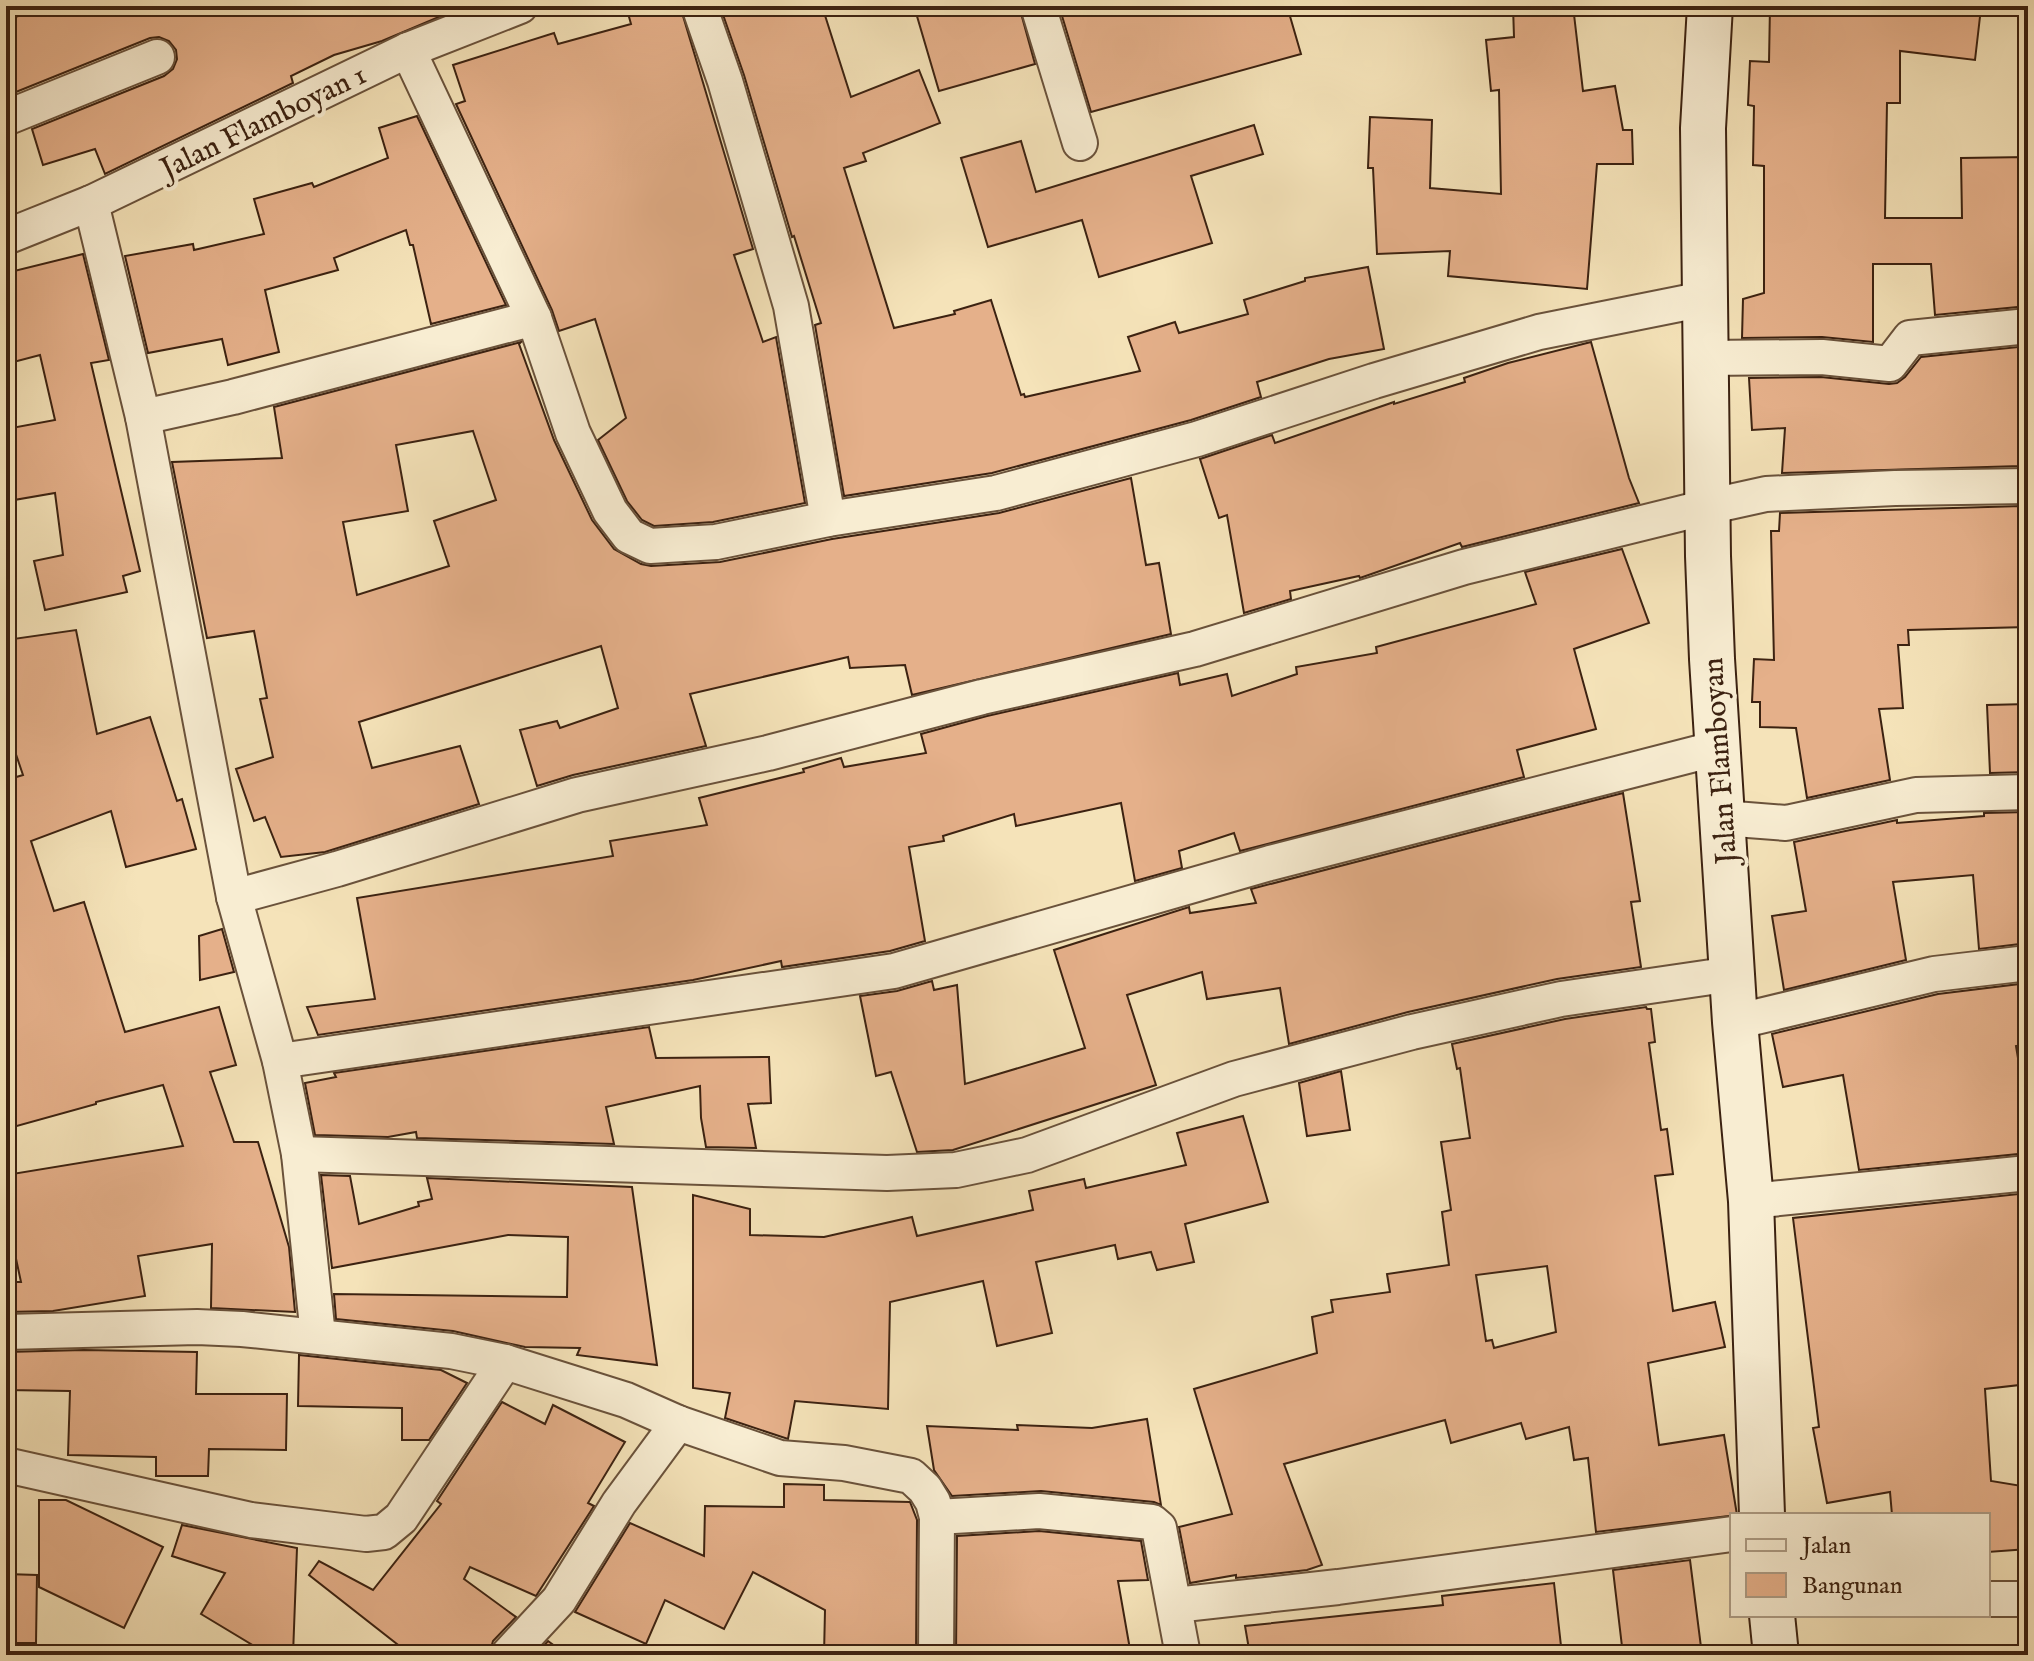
<svg xmlns="http://www.w3.org/2000/svg" width="2034" height="1661" viewBox="0 0 2034 1661" font-family="'IM FELL English',serif">
<rect width="100%" height="100%" fill="#f5e3b9"/>
<filter id="stains"><feTurbulence type="fractalNoise" baseFrequency=".0025" numOctaves="4"/><feColorMatrix values="0 0 0 0 .2 0 0 0 0 .09 0 0 0 0 .02 0 0 0 .5 -.17"/></filter>
<radialGradient id="worn" r=".72"><stop offset=".6" stop-color="#630" stop-opacity="0"/><stop offset="1" stop-color="#630" stop-opacity=".3"/></radialGradient>
<!-- building -->
<g fill="#e5b08a" stroke="#3c2211" stroke-width="2" fill-rule="evenodd">
<path d="M49,6H465L382,41L334,55L291,76L293,83L105,174L95,149L43,165L32,129L164,76L173,69L177,59L176,50L169,41L159,37L150,38L6,96V20Z"/>
<path d="M626,6H680L753,249L734,255L763,342L776,337L805,503L713,522L654,526L642,520L627,501L598,440L626,418L595,319L559,331L552,310L456,104L465,101L453,65L554,33L558,44L631,24Z"/>
<path d="M720,6H822L851,97L919,70L940,123L863,153L866,161L844,168L894,328L955,314L954,311L991,300L1021,395L1024,394L1025,397L1140,371L1128,337L1175,322L1179,333L1248,314L1244,300L1305,281V278L1368,267L1384,349L1329,359L1257,382L1261,397L1191,420L992,473L844,496L815,325L821,323L794,236L792,237L744,75Z"/>
<path d="M914,6H1019L1035,64L939,91Z"/>
<path d="M1059,6H1287L1301,54L1091,112Z"/>
<path d="M1513,6H1573L1583,91L1615,86L1623,130H1632L1633,164H1597L1587,289L1448,276L1450,251L1377,254L1373,168H1368L1370,117L1432,120L1430,188L1501,194L1499,90L1491,91L1486,40L1514,37Z"/>
<path d="M1770,6H1962L1981,8L1975,60L1900,51V103H1887L1885,218H1962L1961,158L2028,157V306L1935,315L1931,264H1873V342L1822,337L1742,338L1743,299L1764,293V166L1753,165L1754,106L1748,105L1750,61L1769,62Z"/>
<path d="M417,116L506,305L431,324L413,245H410L406,230L334,258L338,270L265,290L279,352L228,365L222,339L148,353L125,256L193,244L194,250L264,234L254,199L312,183L314,187L388,158L379,128Z"/>
<path d="M1254,125L1263,154L1191,176L1212,243L1099,277L1082,220L988,247L961,158L1021,141L1036,192Z"/>
<path d="M83,254L109,360L91,363L140,571L123,576L127,592L45,610L34,561L63,555L55,493L14,500L6,459V429L55,420L40,355L6,364V273Z"/>
<path d="M521,342L519,344L554,440L592,520L614,549L641,564L651,566L720,562L832,539L999,513L1131,478L1146,565L1159,563L1171,634L912,695L905,665L850,668L848,657L690,694L706,746L573,775L537,786L520,730L557,721L560,728L618,708L601,646L359,722L372,768L460,746L479,804L325,852L281,857L265,817L254,821L236,769L273,757L260,699L267,698L254,631L207,638L172,462L282,458L274,407ZM473,431L496,500L434,521L449,566L357,595L343,522L408,511L396,445Z"/>
<path d="M1591,342L1629,478L1639,503L1462,547L1460,543L1360,578L1359,576L1290,591L1291,599L1244,613L1227,515L1219,518L1200,459L1272,435L1275,443L1394,402V404L1465,382L1464,378L1508,363Z"/>
<path d="M2028,346V399L2020,400L2021,466L1782,473L1785,428L1752,430L1749,378L1821,377L1889,384L1897,383L1905,377L1921,357Z"/>
<path d="M2022,506V512H2028V627L1908,630L1909,645H1898L1903,708L1879,709L1890,780L1807,798L1796,728L1760,727V702H1752L1754,659L1774,660L1771,531H1779L1780,513Z"/>
<path d="M1622,549L1649,623L1574,649L1596,729L1517,750L1524,777L1240,851L1234,833L1179,851L1182,868L1135,881L1121,803L1016,826L1014,814L943,836L944,841L909,847L925,941L890,951L782,967L781,961L693,980L318,1035L307,1007L375,999L357,898L613,856L610,841L707,825L699,798L804,772L803,769L841,758L844,767L926,753L921,734L987,716L1178,673L1180,685L1227,674L1232,696L1297,674L1296,667L1377,653L1376,647L1536,604L1525,572Z"/>
<path d="M76,630L97,734L150,717L177,801L182,799L196,849L126,867L111,811L31,841L54,911L84,902L125,1032L219,1007L236,1065L210,1072L234,1142H258L289,1247L295,1312L211,1308L212,1244L138,1256L145,1296L53,1311L6,1312V1282H21L6,1212V1175L183,1146L163,1085L96,1102V1104L6,1129V780L23,775L6,725V640Z"/>
<path d="M2028,704V772L1990,773L1987,705Z"/>
<path d="M1623,793L1640,901L1631,902L1641,967L1557,979L1408,1012L1289,1044L1280,988L1207,999L1202,972L1127,995L1156,1085L953,1150L917,1152L891,1072L876,1076L860,996L897,991L932,981L934,990L957,985L965,1084L1085,1048L1054,950L1189,907L1190,913L1256,903L1251,889Z"/>
<path d="M2028,812V869L2024,870L2028,943L1979,949L1973,875L1893,882L1906,960L1784,990L1772,916L1806,911L1794,842L1897,820V823L1984,816V813Z"/>
<path d="M222,929L234,972L200,980L199,936Z"/>
<path d="M2028,983V1044L2016,1046L2028,1118V1153L1859,1170L1843,1075L1783,1087L1772,1034L1938,994Z"/>
<path d="M1646,1007L1647,1009H1651L1655,1042L1649,1043L1661,1130L1667,1129L1673,1174L1655,1176L1673,1311L1715,1302L1725,1347L1648,1363L1659,1445L1724,1435L1737,1515L1596,1532L1588,1458L1574,1460L1569,1427L1526,1439L1521,1423L1451,1443L1445,1420L1284,1464L1322,1565L1307,1570L1236,1578V1575L1190,1583L1179,1527L1232,1514L1194,1389L1317,1353L1312,1317L1333,1312L1331,1300L1390,1292L1387,1274L1449,1265L1442,1212L1451,1210L1441,1142L1470,1138L1460,1068L1457,1069L1452,1044L1565,1019ZM1547,1266L1556,1332L1494,1348L1492,1340L1486,1341L1476,1275Z"/>
<path d="M649,1027L656,1058L769,1057L771,1103L748,1104L756,1148L706,1147L701,1118L700,1086L606,1107L614,1144L417,1138L416,1132L388,1137L315,1135L305,1083L336,1077L334,1073Z"/>
<path d="M1341,1071L1350,1130L1307,1136L1299,1083Z"/>
<path d="M1243,1116L1268,1202L1185,1224L1194,1262L1157,1270L1151,1252L1118,1259L1115,1245L1036,1262L1052,1333L997,1346L983,1281L890,1302L888,1409L795,1401L788,1439L725,1418L730,1393L693,1388V1195L750,1209V1235L824,1237L912,1217L917,1236L1033,1210L1029,1191L1084,1179L1086,1188L1186,1165L1177,1133Z"/>
<path d="M321,1175L350,1176L359,1224L419,1206L418,1202L432,1199L427,1178L632,1187L657,1365L577,1355L580,1348L525,1347L453,1331L336,1319L334,1294L567,1297L568,1237L508,1235L332,1268Z"/>
<path d="M2028,1193V1384L1985,1389L1991,1481L2028,1487V1549L1988,1552V1515H1892L1890,1492L1827,1503L1813,1428L1819,1427L1793,1218Z"/>
<path d="M84,1350L197,1352L196,1394H287L286,1450L209,1449L208,1476H156V1457L68,1455L70,1391L6,1390V1352Z"/>
<path d="M299,1355L441,1370L467,1383L429,1440H402V1408L298,1406Z"/>
<path d="M502,1402L545,1424L553,1405L625,1442L588,1503L594,1506L536,1596L470,1567L464,1579L516,1617L493,1641L489,1655H411L309,1575L319,1561L373,1590L441,1504L437,1501Z"/>
<path d="M1147,1419L1161,1505L1154,1502L1041,1491L952,1496L934,1470L927,1426L1018,1430L1017,1425L1092,1428Z"/>
<path d="M784,1484L824,1485V1500L910,1502L917,1520L916,1655H824L825,1610L753,1572L724,1629L665,1600L646,1644L575,1612L630,1523L704,1556L705,1506L784,1507Z"/>
<path d="M39,1500H66L163,1547L124,1628L39,1587Z"/>
<path d="M182,1525L297,1548L293,1655H269L201,1614L225,1573L172,1556Z"/>
<path d="M1039,1531L1141,1541L1148,1580L1118,1581L1131,1655H956L957,1536Z"/>
<path d="M1690,1560L1702,1655H1623L1613,1570Z"/>
<path d="M6,1574L37,1575L36,1643H6Z"/>
<path d="M1554,1583L1562,1655H1250L1245,1626L1443,1605L1442,1596Z"/>
<path d="M548,1641L567,1655H535Z"/>
</g>
<g fill="none" stroke-linecap="round" stroke-linejoin="round">
<defs>
<g id="street">
<path d="M699,6L725,81L791,306L828,519"/>
<path d="M1038,6L1080,143"/>
<path d="M408,50L534,318L573,433L610,511L629,536L650,546L716,542L828,519L996,493L1197,439L1374,381L1539,332L1704,299"/>
<path d="M6,118L157,57"/>
<path d="M91,203L143,417L234,897L280,1061L299,1154L318,1336"/>
<path d="M6,237L91,203L408,50L520,6"/>
<path d="M1705,358L1822,357L1890,364L1910,338L2028,326"/>
<path d="M143,417L233,397L534,318"/>
<path d="M1722,818L1786,823L1916,795L2028,792"/>
<path d="M234,897L337,869L577,795L768,753L982,697L1195,649L1464,567L1707,507L1766,494L1895,488L2028,486"/>
<path d="M1735,1022L1934,974L2028,963"/>
<path d="M280,1061L894,971L1270,863L1718,748"/>
<path d="M299,1154L887,1173L956,1170L1027,1155L1234,1079L1412,1032L1561,999L1732,974"/>
<path d="M1751,1201L2028,1173"/>
<path d="M6,1332L197,1327L242,1329L451,1351L505,1362L626,1400L678,1423L780,1458L844,1463L911,1476L925,1489L933,1502L937,1517L936,1655"/>
<path d="M6,1465L251,1520L366,1534L384,1532L401,1518L505,1362"/>
<path d="M937,1517L1039,1511L1152,1522L1159,1528L1183,1655"/>
<path d="M1988,1599H2028"/>
<path d="M1175,1605L1338,1587L1732,1534"/>
<path d="M508,1655L559,1600L619,1503L678,1423"/>
</g>
<g id="secondary">
<path d="M1710,6L1703,128L1708,556L1712,659L1735,1022L1751,1201L1762,1515"/>
<path d="M1772,1615L1776,1655"/>
</g>
</defs>
<!-- street casing -->
<use href="#street" stroke="#6a523b" stroke-width="38"/>
<!-- secondary casing -->
<use href="#secondary" stroke="#3c2211" stroke-width="48"/>
<!-- street -->
<use href="#street" stroke="#f8edd2" stroke-width="34"/>
<!-- secondary -->
<use href="#secondary" stroke="#f8edd2" stroke-width="44"/>
</g>
<g text-anchor="middle" stroke-width="8" stroke-linejoin="round" paint-order="stroke">
<!-- street labels -->
<g font-size="30" fill="#3c2211" stroke="#f8edd2">
<text transform="translate(263 121) rotate(-26)" y="10">Jalan Flamboyan 1</text>
<text transform="translate(1719 761) rotate(-94)" y="10">Jalan Flamboyan</text>
</g>
</g>
<!-- margin -->
<rect width="2034" height="1661" fill="none" stroke="#f5e3b9" stroke-width="32"/>
<rect x="8" y="8" width="2018" height="1645" fill="none" stroke="#3c2211" stroke-width="4"/>
<rect x="16" y="16" width="2002" height="1629" fill="none" stroke="#3c2211" stroke-width="2"/>
<!-- legend -->
<rect x="1730" y="1513" width="260" height="104" fill="#f8edd2" stroke="#ad9c85" stroke-width="2"/>
<rect x="1746" y="1539" width="40" height="12" fill="#f8edd2" stroke="#ad9c85" stroke-width="2"/>
<text x="1802" y="1553" font-size="24" fill="#3c2211">Jalan</text>
<rect x="1746" y="1573" width="40" height="24" fill="#e5b08a" stroke="#ad9c85" stroke-width="2"/>
<text x="1802" y="1593" font-size="24" fill="#3c2211">Bangunan</text>
<rect width="100%" height="100%" filter="url(#stains)"/>
<rect width="100%" height="100%" fill="url(#worn)"/>
</svg>
